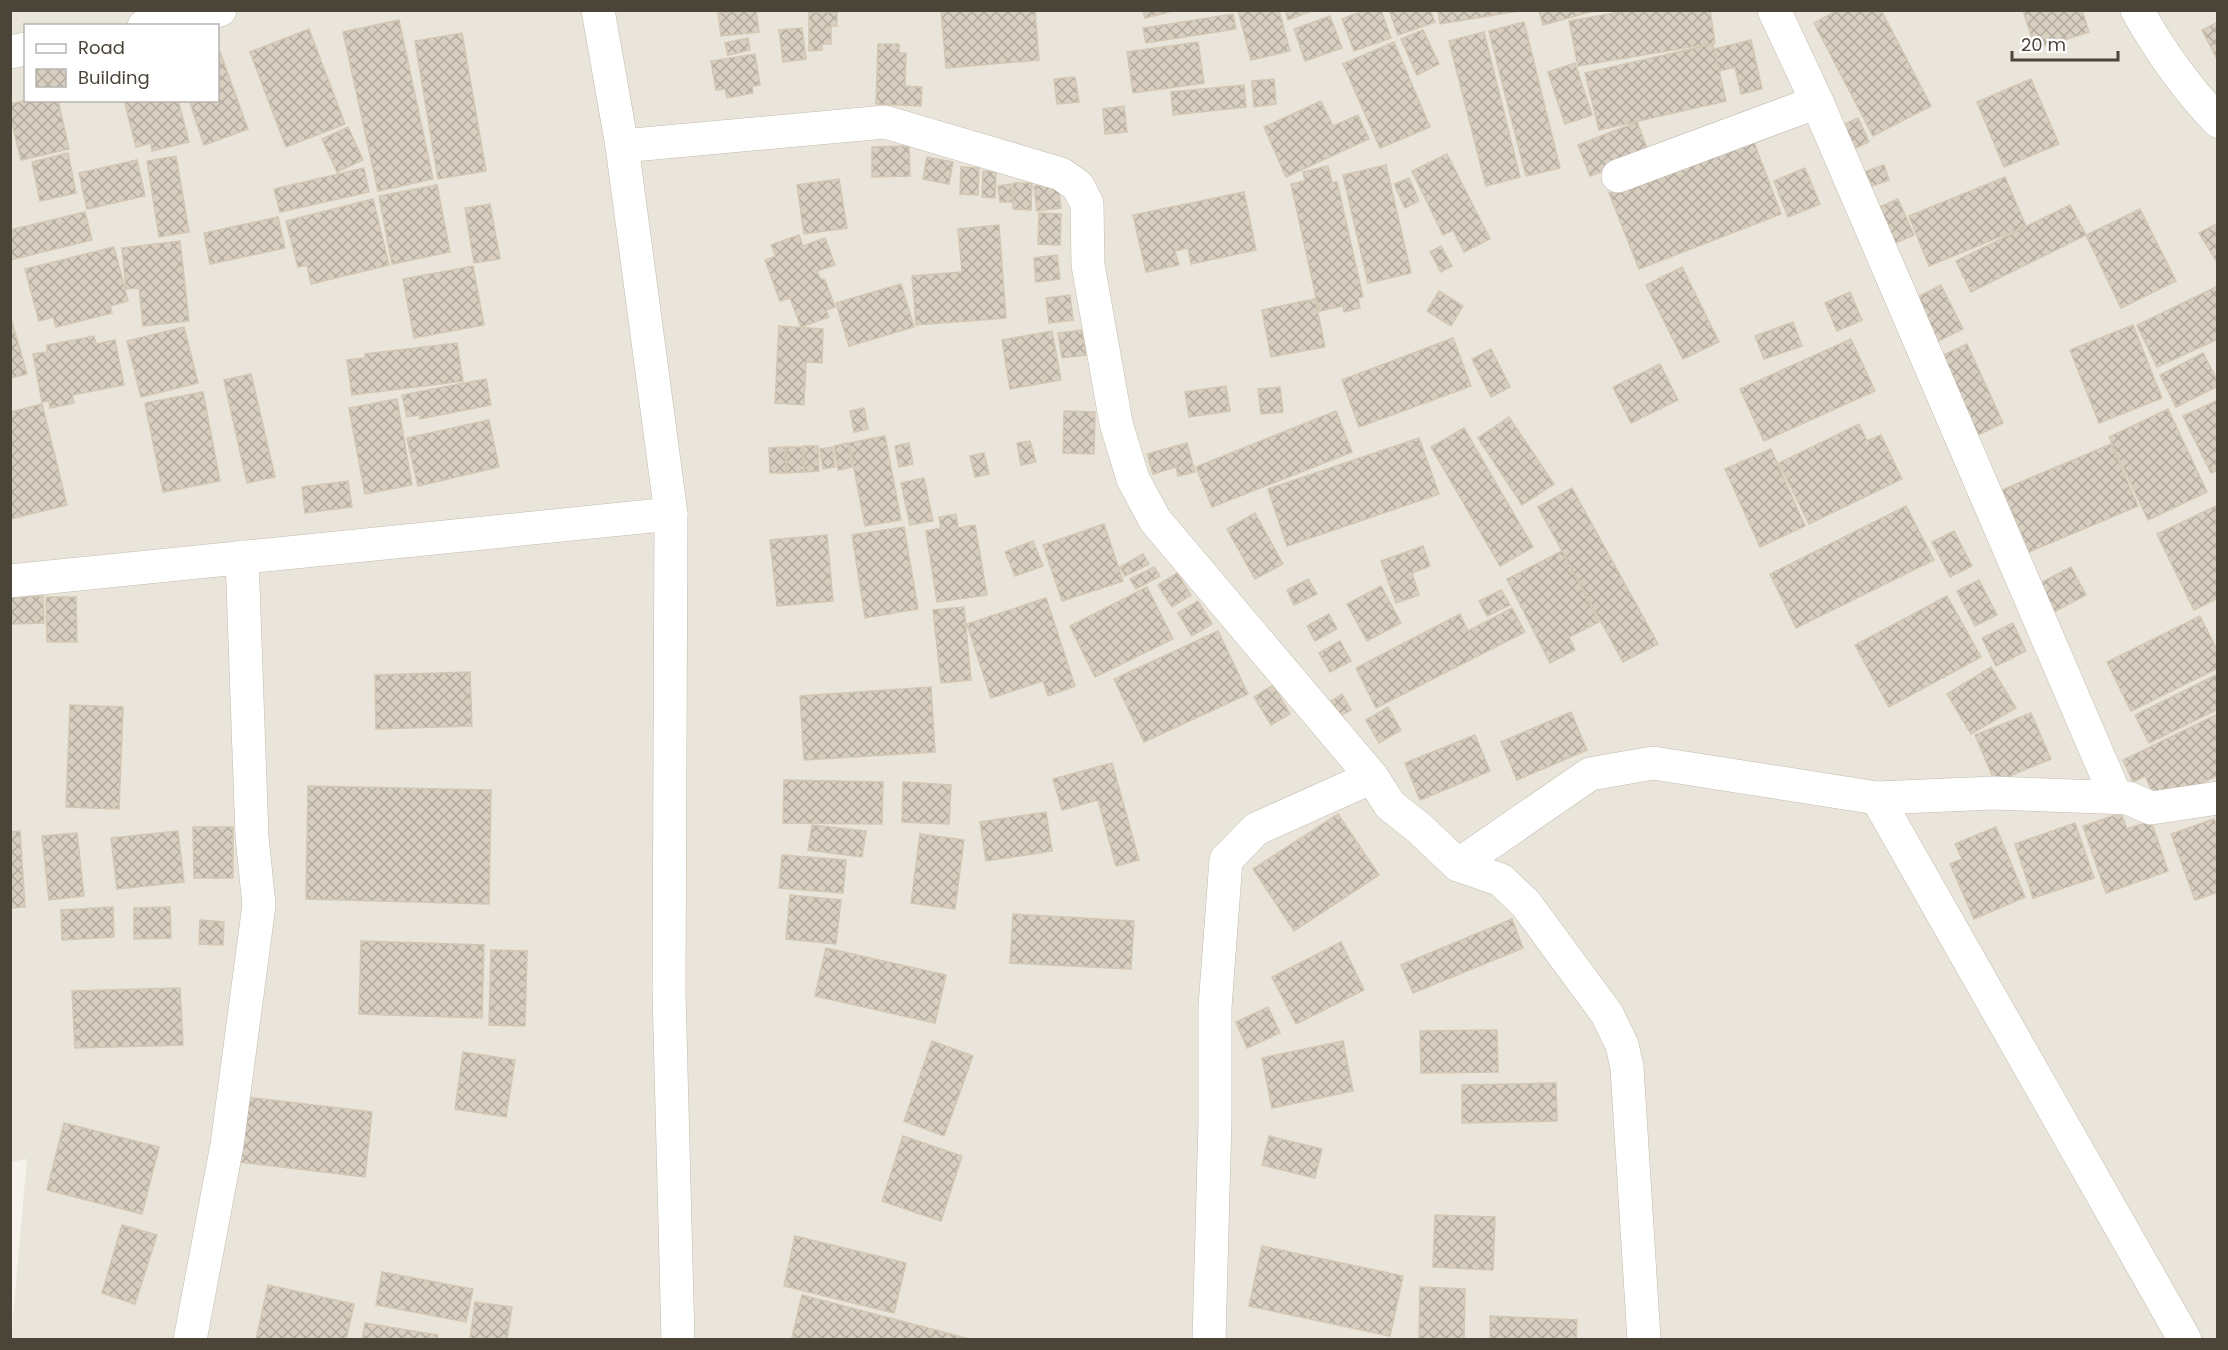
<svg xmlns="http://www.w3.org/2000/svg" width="2228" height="1350" viewBox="0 0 2228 1350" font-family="Poppins,sans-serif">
<defs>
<pattern id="building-cross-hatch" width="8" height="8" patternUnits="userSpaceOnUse" patternTransform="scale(1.5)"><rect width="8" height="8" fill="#d8cfc1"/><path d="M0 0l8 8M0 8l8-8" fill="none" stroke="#b1aa9e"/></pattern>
</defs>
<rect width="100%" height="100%" fill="#f6f3ec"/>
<!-- residential -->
<path fill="#eae5da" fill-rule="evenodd" d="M10,11H2217V1339H11L27,1159L11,1162ZM26,26H218V100H26Z"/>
<!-- building -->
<g fill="url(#building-cross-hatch)" stroke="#d3c7b4" stroke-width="1.5">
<path d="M739,10H756L759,32L721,36L718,13Z"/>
<path d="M941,10H1035L1039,60L946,68Z"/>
<path d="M1143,10H1177L1145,18Z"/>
<path d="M1238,10H1279L1290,51L1251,60Z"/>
<path d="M1285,10H1314L1288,20Z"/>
<path d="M1365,10H1381L1391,38L1354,51L1342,19Z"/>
<path d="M1389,10H1430L1435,22L1398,35Z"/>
<path d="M1438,10H1525L1440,24Z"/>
<path d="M1539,10H1597L1543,25Z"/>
<path d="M1631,10H1710L1715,43L1578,66L1569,21Z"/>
<path d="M1838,10H1881L1931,106L1873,136L1814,23Z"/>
<path d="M2023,10H2082L2089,32L2035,49Z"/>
<path d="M809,12H837V26H831V44H822V50L809,51Z"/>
<path d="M1233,14L1236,29L1146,43L1143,28Z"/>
<path d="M1330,16L1342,48L1305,61L1294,29Z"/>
<path d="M399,20L433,179L378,191L343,32Z"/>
<path d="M1524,22L1560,168L1526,176L1489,31Z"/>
<path d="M2218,22V61L2202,30Z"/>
<path d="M802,28L806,59L783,62L779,30Z"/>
<path d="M309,29L345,124L286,147L250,52Z"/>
<path d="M1423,30L1439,64L1417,75L1401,39Z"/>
<path d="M1484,32L1520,177L1486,186L1449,41Z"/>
<path d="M462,33L486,171L438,179L415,41Z"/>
<path d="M748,38L750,50L728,55L725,43Z"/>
<path d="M1751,40L1762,89L1741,94L1735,67L1719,71L1714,49Z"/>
<path d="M1198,42L1204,83L1133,93L1127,52Z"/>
<path d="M1394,42L1430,127L1380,148L1343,64Z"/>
<path d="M878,44H899V53H906L905,86L922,87L921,106L876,104Z"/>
<path d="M1713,44L1726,101L1599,130L1585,73Z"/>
<path d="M220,52L248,129L204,145L189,100H218V53Z"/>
<path d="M755,54L760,85L752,86L753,93L727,98L725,89L716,90L711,61Z"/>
<path d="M1575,63L1592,115L1565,124L1548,72Z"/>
<path d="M1075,77L1079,102L1057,104L1054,79Z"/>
<path d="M1274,79L1276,104L1254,107L1252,81Z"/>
<path d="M2031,79L2059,144L2004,167L1977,102Z"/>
<path d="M1244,85L1246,107L1173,115L1171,92Z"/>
<path d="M27,100H58L69,149L21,160L10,115V104Z"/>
<path d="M124,100H178L189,142L152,151L151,143L136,147Z"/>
<path d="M1321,101L1333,126L1358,115L1369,139L1286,177L1264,127Z"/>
<path d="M1124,106L1127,132L1105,134L1103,109Z"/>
<path d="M1858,118L1869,142L1849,151L1838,127Z"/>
<path d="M1637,122L1649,153L1590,176L1578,145Z"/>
<path d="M348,127L363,160L337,172L322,139Z"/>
<path d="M1752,137L1781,214L1639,269L1609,193Z"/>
<path d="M909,146L910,176L872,177V147Z"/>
<path d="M68,153L76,193L40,201L32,162Z"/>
<path d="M1447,154L1490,239L1464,252L1453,230L1443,235L1412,171Z"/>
<path d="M176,156L189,232L159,237L147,161Z"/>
<path d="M927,157L953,162L949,184L923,179Z"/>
<path d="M137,160L145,196L87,209L79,173Z"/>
<path d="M1386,165L1411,273L1368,283L1343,175Z"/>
<path d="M1884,165L1889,180L1869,187L1864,172Z"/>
<path d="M1328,166L1332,183L1337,182L1363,297L1358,298L1360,308L1344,312L1343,306L1319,311L1291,184L1305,181L1303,172Z"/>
<path d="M961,167L979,168L978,195L960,194Z"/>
<path d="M364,168L369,192L280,212L274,189Z"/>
<path d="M1805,168L1820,204L1788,217L1774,181Z"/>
<path d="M983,171L996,172L995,198L982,197Z"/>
<path d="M2005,177L2026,226L1929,266L1909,216Z"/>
<path d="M1409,178L1419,201L1405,208L1394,184Z"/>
<path d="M839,179L847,228L804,234L797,185Z"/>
<path d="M1013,183H1032L1031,210L1013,209Z"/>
<path d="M1011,184L1013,202H1000L998,186Z"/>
<path d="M1058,184L1061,208L1037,211L1034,186Z"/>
<path d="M437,185L450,252L392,264L379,196Z"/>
<path d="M1244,192L1256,250L1191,264L1188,248L1175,251L1179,265L1146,272L1133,215Z"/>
<path d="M373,199L389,265L311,284L307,265L298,267L286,221Z"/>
<path d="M1898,199L1914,235L1893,244L1877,208Z"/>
<path d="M490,204L500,259L474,263L465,208Z"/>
<path d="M2070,205L2086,235L1971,292L1956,261Z"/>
<path d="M2140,209L2176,281L2121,308L2086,235Z"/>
<path d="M85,212L92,240L10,260V230Z"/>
<path d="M1039,213L1061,214L1060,245L1038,244Z"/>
<path d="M278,217L285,248L210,264L204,233Z"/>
<path d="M2218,223V264L2199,233Z"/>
<path d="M999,225L1006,318L916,325L912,276L962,272L958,229Z"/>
<path d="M799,235L803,246L825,238L835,265L817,271L820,278L825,280L835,307L826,310L829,317L801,327L790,298L780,301L765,260L776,256L771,245Z"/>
<path d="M180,241L189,321L143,326L139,288L126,289L122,248Z"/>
<path d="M1441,246L1452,266L1441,272L1430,252Z"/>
<path d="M114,247L128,301L110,306L112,313L56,327L53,317L39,321L25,269Z"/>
<path d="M1057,255L1060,279L1036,282L1034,258Z"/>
<path d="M473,266L484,325L414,338L403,279Z"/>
<path d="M1682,267L1719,342L1683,359L1646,285Z"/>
<path d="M901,284L914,327L849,346L836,303Z"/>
<path d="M1941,285L1963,329L1932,344L1910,301Z"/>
<path d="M2218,286V339L2157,367L2137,325Z"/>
<path d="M1439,291L1463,306L1451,326L1427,311Z"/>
<path d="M1850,292L1862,320L1837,331L1825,303Z"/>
<path d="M1070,295L1073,320L1049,323L1046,298Z"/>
<path d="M1315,299L1325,347L1271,357L1262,310Z"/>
<path d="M10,315L27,374L10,378Z"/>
<path d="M1793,322L1802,346L1764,359L1755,336Z"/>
<path d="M2133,325L2162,398L2099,423L2070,350Z"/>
<path d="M779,326L823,329L822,363L806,362L804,405L775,403Z"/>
<path d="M184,327L198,383L141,397L127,341Z"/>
<path d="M1082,330L1086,355L1062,358L1058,333Z"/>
<path d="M1052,331L1061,380L1010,389L1002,340Z"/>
<path d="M94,336L96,344L115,340L124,385L72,395L74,403L50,408L49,401L42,402L33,354L47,352V345Z"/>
<path d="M1453,338L1471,386L1359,427L1342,380Z"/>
<path d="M1851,339L1875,391L1764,441L1740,389Z"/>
<path d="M457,343L463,381L352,395L347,360L365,358V354Z"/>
<path d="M1967,344L2003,423L1974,437L1937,358Z"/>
<path d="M1491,349L1510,387L1491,397L1472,359Z"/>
<path d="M2203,353L2218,382V386L2176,407L2160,375Z"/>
<path d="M1660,364L1678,400L1631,423L1613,387Z"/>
<path d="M251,374L275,477L247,483L224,380Z"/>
<path d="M486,379L491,405L420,419L419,415L407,417L402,395Z"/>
<path d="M1226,386L1230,411L1189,417L1185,392Z"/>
<path d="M1280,387L1283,412L1261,414L1258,389Z"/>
<path d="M203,392L220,481L163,492L145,403Z"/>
<path d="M397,399L412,485L365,494L349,408Z"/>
<path d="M2218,400V470L2211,473L2183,416Z"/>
<path d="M42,404L67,505L10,519V412Z"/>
<path d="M864,408L868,429L854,432L850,411Z"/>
<path d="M2168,409L2207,492L2148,520L2109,437Z"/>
<path d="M1064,411L1095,412L1094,454L1063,453Z"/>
<path d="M1336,411L1352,452L1212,507L1196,467Z"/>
<path d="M1509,417L1554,484L1522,505L1478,438Z"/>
<path d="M489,420L499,467L418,486L407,438Z"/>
<path d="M1859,424L1867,441L1881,435L1902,479L1809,524L1779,463Z"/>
<path d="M1464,428L1533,547L1500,566L1431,447Z"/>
<path d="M885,436L901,520L865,526L849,443Z"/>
<path d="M1419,438L1439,494L1287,546L1268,489Z"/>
<path d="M1030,441L1036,462L1021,465L1017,443Z"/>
<path d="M848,443L852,467L838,470L834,446Z"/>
<path d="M909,443L913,464L899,467L895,446Z"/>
<path d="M1187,443L1195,472L1178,476L1176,467L1153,474L1147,454Z"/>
<path d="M2111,444L2138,506L2029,552L2002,490Z"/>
<path d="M803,446H818L819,471L804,472Z"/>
<path d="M785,447L786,473H770L769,448Z"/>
<path d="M786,447H802L803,472L787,473Z"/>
<path d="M832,447L835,467L823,469L820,449Z"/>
<path d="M1771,449L1805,526L1760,547L1725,469Z"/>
<path d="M984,453L989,474L975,477L970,456Z"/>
<path d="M924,478L933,521L910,525L901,483Z"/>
<path d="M348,481L352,507L305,513L302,487Z"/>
<path d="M1572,488L1658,644L1623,662L1538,507Z"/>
<path d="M1906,506L1934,560L1796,628L1770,574Z"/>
<path d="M2216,506L2218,598L2194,610L2157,534Z"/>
<path d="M1255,513L1283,564L1255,579L1227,529Z"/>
<path d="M956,514L958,528L975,525L987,595L937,602L926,531L941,528L939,517Z"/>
<path d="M1104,524L1123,581L1062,601L1043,545Z"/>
<path d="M904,527L918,609L865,618L852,535Z"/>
<path d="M1954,531L1972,566L1950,577L1932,542Z"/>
<path d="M827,535L833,601L777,606L770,540Z"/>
<path d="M1033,541L1043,566L1015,576L1005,552Z"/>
<path d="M1423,546L1430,566L1412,573L1419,595L1396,603L1381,561Z"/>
<path d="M1562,551L1599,622L1569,637L1575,650L1550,663L1507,579Z"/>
<path d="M1143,554L1149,564L1125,576L1120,567Z"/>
<path d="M1154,567L1160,576L1136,589L1130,579Z"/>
<path d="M2071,567L2086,595L2054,612L2040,583Z"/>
<path d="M1177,573L1191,595L1172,607L1158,585Z"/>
<path d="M1308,579L1317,594L1294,605L1287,590Z"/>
<path d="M1979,580L1997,615L1975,626L1957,591Z"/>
<path d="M1381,586L1401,623L1367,641L1347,604Z"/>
<path d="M1147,587L1173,639L1095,677L1070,626Z"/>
<path d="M1501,590L1510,605L1487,616L1479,601Z"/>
<path d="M43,596L44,623L10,624V597Z"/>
<path d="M1947,596L1981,657L1889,707L1855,645Z"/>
<path d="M46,597H76L77,642H47Z"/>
<path d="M1046,598L1075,686L1048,696L1043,681L991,698L967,624Z"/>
<path d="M1198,601L1212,624L1192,636L1178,613Z"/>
<path d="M964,607L971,680L941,683L933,610Z"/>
<path d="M1512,608L1525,632L1376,708L1356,668L1460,614L1468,631Z"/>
<path d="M1329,614L1337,629L1315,641L1307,626Z"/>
<path d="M2200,616L2218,652V668L2131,711L2107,662Z"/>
<path d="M2013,623L2026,651L1996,666L1982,638Z"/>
<path d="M1218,631L1248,694L1144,742L1114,679Z"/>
<path d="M1340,641L1351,661L1330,672L1319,653Z"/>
<path d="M1991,667L2016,708L1971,734L1947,694Z"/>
<path d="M470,672L472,726L376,729L375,675Z"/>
<path d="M2218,674V709L2149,743L2135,715Z"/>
<path d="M1273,685L1290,714L1271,725L1254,697Z"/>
<path d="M931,687L935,752L804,760L800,696Z"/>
<path d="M1342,694L1351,710L1340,716L1331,701Z"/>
<path d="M70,705L123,707L119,809L66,807Z"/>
<path d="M1388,707L1401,730L1379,743L1366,720Z"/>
<path d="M1571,712L1587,750L1517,780L1501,742Z"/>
<path d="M2031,713L2051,759L1995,782L1975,735Z"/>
<path d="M2218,714V775L2158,804L2145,776L2133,782L2123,760Z"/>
<path d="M1475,735L1490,771L1420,800L1405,763Z"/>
<path d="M1112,763L1139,860L1116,866L1098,800L1062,810L1053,779Z"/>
<path d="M784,780L883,782L882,824L783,823Z"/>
<path d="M903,782L951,785L949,824L902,822Z"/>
<path d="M308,786L491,790L489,904L306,899Z"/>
<path d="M1046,812L1052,851L986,861L980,822Z"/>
<path d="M2121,813L2127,829L2151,821L2168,871L2106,893L2083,826Z"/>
<path d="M1338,814L1379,875L1294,931L1253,869Z"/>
<path d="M2214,819L2218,830V892L2195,900L2171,834Z"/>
<path d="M2075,823L2094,878L2033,898L2015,844Z"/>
<path d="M812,825L866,831L862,857L808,850Z"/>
<path d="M193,827H233V878H194Z"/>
<path d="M1996,827L2025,897L1974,919L1950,864L1962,859L1955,844Z"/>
<path d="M20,831L25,907L10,908V832Z"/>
<path d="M178,831L184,882L117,889L111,838Z"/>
<path d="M77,833L84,896L49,900L42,836Z"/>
<path d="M920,834L964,840L955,909L911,903Z"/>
<path d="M782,855L846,860L843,893L779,888Z"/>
<path d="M790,895L841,900L836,944L786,939Z"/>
<path d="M113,907L114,937L62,940L61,910Z"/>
<path d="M170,907L171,938L134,939V908Z"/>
<path d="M1013,914L1134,921L1131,969L1010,963Z"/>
<path d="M1512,919L1523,948L1413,993L1401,965Z"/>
<path d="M200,920L224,922L223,945L199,944Z"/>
<path d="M361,941L484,945L482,1018L359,1014Z"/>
<path d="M1341,942L1364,990L1296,1024L1272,977Z"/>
<path d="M826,948L946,975L935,1023L815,996Z"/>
<path d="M491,950L527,951L525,1026L489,1025Z"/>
<path d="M180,988L183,1045L75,1048L72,991Z"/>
<path d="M1268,1007L1280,1033L1247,1048L1236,1022Z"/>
<path d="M1497,1030L1498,1072L1421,1073L1420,1031Z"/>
<path d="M932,1041L973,1056L944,1136L904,1121Z"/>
<path d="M1343,1041L1353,1091L1272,1108L1262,1058Z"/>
<path d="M463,1052L515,1060L506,1117L455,1109Z"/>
<path d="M1556,1083L1557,1121L1462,1123V1085Z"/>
<path d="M237,1096L372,1112L365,1177L230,1161Z"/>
<path d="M64,1123L159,1147L142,1214L47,1190Z"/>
<path d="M903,1136L962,1156L941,1221L882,1201Z"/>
<path d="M1269,1136L1322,1149L1315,1178L1262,1165Z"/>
<path d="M1435,1215L1495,1217L1493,1270L1433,1267Z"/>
<path d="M122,1225L157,1235L135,1304L102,1293Z"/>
<path d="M795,1236L906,1263L894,1313L784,1286Z"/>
<path d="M1262,1246L1403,1276L1390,1336L1249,1306Z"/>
<path d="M382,1272L473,1289L466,1322L376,1305Z"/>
<path d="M268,1285L354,1304L346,1340H256Z"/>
<path d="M1420,1287L1465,1289L1464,1340H1419Z"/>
<path d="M802,1295L970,1339V1340H802L792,1337Z"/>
<path d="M475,1302L512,1307L507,1340H470Z"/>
<path d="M1490,1316L1577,1320L1576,1340H1490Z"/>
<path d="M365,1323L438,1335L437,1340H362Z"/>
</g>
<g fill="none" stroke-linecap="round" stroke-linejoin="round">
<defs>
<g id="minor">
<path d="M598,10L622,146L671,514L669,991L678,1340"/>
<path d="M1774,10L1817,102L2116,797"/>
<path d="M2137,10C2160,51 2185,87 2218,121"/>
<path d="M144,26L220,10"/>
<path d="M10,52L26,49"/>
<path d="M622,146L885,122L1061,174L1078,186L1087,204L1088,265L1116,423L1133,479L1155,520L1372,777L1390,805L1419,828L1458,865L1501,880L1526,904L1607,1014L1622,1045L1627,1067L1644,1340"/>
<path d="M1618,176L1817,102"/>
<path d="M10,581L671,514"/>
<path d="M1877,798L2185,1340"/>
<path d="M1458,865L1590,774L1653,763L1877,798L1994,793L2128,798L2151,808L2218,798"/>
<path d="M190,1340L227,1145L259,905L252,837L242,557"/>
<path d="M1209,1340L1215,1120V1007L1226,860L1256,829L1372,777"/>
</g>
</defs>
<!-- minor casing -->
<use href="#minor" stroke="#c2bbae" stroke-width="34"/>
<!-- minor -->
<use href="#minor" stroke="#fff" stroke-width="33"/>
</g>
<!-- border -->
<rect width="2228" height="1350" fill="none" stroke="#4b4439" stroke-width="24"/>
<!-- legend -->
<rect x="24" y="24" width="195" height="78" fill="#ffffff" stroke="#b7b4b0" stroke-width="1.5"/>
<rect x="36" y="44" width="30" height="9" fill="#ffffff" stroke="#b7b4b0" stroke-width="1.5"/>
<text x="78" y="54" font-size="18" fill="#4b4439">Road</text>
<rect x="36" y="69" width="30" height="18" fill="url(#building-cross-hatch)" stroke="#b7b4b0" stroke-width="1.5"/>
<text x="78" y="84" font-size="18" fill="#4b4439">Building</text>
<!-- scale -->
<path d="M2012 51v9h106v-9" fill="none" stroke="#4b4439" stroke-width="3"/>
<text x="2021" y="51" font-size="18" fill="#4b4439" stroke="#ffffff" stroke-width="4.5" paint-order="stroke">20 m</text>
</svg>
